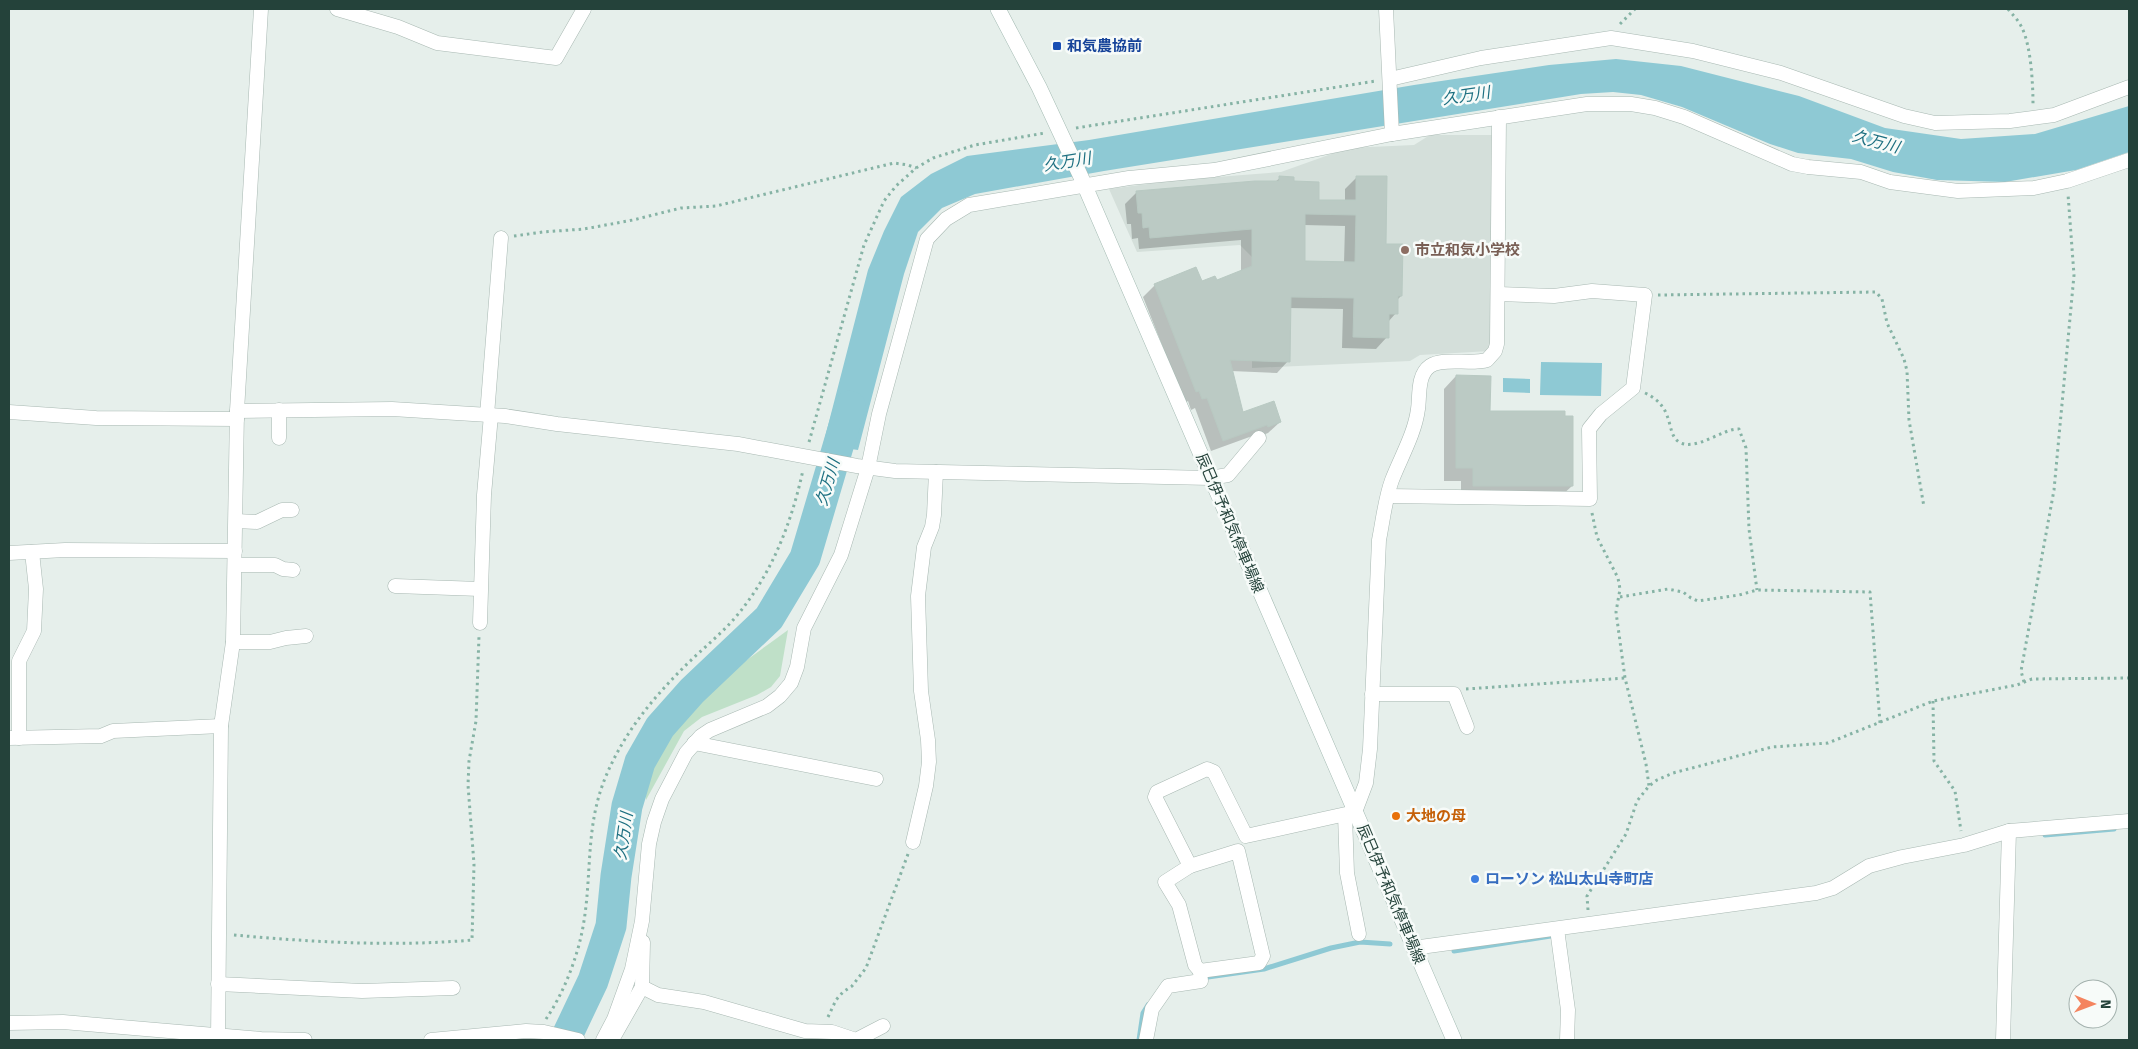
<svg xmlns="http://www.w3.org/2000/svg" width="2138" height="1049" viewBox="0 0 2138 1049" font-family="'Fira Sans','Noto Sans JP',sans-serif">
<rect width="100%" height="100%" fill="#e6efeb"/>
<!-- built -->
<path fill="#d4dfda" d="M1430,135H1492L1490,351L1420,355L1410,361L1252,368V257L1240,245L1137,252L1109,189L1178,180L1281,172L1348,148L1414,145Z"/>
<!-- green -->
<path fill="#bfe0c8" d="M788,630L780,676L771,687L757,695L702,717L684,731L646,800C645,794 644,787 645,781C660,714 737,668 788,630Z"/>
<!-- water -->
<g fill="#8ec9d4">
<path d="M1616,59L1681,66L1799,96L1885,128L1961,139L2035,134L2129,106V152L2076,170L2005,182L1937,180L1893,172L1851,159L1798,153L1770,144L1682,107L1641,95L1613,92L1581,94L1104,171L975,194L942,208L918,232L904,274L858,450L823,445L868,270L884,231L901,197L931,174L967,156L1089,140L1414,85L1549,65Z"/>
<path d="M1541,362L1602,363L1601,396L1540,395Z"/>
<path d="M1503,378L1530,379V393L1503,392Z"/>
</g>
<!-- shadow -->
<g fill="#0003" fill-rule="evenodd">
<path d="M1357,177L1385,245L1401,296L1397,300L1396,313L1388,322L1387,337L1376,349L1342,348L1343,309L1289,308L1288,361L1277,373L1231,371L1242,414L1280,422L1268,433L1256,438L1255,435L1211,451L1195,408L1191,410L1188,401L1185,403L1143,297L1155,285L1216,282L1241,272V240L1139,249L1138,238L1132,239L1131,224H1127L1125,204L1137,192L1275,182L1280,178L1293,182L1317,201L1345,202V189ZM1304,225L1345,226L1344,263H1303Z"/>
<path d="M1456,376L1489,413L1572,486L1559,498L1461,499V481H1444V389Z"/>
</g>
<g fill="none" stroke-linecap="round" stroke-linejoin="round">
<!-- stream -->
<g stroke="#8ec9d4" stroke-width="5">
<path d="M2045,835L2114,829"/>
<path d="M1454,951L1557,935"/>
<path d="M1208,977L1264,969L1331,948L1360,942L1390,944"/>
<path d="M1139,1040L1143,1013L1148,1005"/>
</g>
<!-- river -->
<path stroke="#8ec9d4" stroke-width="31" d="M565,1040L593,981L611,926L616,876L627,806L640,762L660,727L692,691L769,618L805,558L850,406"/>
</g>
<!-- building -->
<g fill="#bbcac4" stroke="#b8c9c2" fill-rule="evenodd">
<path d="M1279,176L1294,177V181L1319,182V200H1356V176H1387L1386,244H1403L1402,296H1398V314H1389V338L1353,337L1354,298L1291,297L1290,362L1230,360L1243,412L1274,401L1281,422L1268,427L1267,425L1223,441L1207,398L1202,399L1199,391L1196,392L1154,284L1196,267L1202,281L1215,276L1217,280L1252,266V229L1150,238L1149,227L1143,228L1142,213H1138L1136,191L1255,181H1279ZM1305,214L1356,215L1355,262L1305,261Z"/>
<path d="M1456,375L1491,376L1490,411H1565V416H1573V486H1473V468H1456Z"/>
</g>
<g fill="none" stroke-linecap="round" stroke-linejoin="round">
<defs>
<g id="minor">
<path d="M337,9L398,27L437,43L556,58L584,9"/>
<path d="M1386,9L1392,134"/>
<path d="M1390,79L1481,58L1611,38L1693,51L1781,73L1904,116L1935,123L2010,121L2054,115L2129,87"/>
<path d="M237,411L392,409L505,416L557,424L738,444L857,466L895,471L1210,478L1228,475L1259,438"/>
<path d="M9,412L96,418L237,419"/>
<path d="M487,415L501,238"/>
<path d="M279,438V410"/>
<path d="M1388,496L1590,499L1589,429L1601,414L1633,388L1645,295L1592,291L1554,296L1499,294"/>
<path d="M236,521L257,522L282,510H292"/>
<path d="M9,553L65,550L235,551"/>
<path d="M235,565H275L283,569L293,570"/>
<path d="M395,586L480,589"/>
<path d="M480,623L484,495L491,415"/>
<path d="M233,642H270L286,638L306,636"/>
<path d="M1372,694H1454L1467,727"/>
<path d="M9,738L101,736L113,731L221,726"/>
<path d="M19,738V661L34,631L36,589L32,552"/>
<path d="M694,743L876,779"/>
<path d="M1345,815L1347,873L1359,934"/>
<path d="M913,842L926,786L929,762L928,740L921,691L918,596L924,547L932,527L934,515L936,472"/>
<path d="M1190,866L1165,882L1179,905L1195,965L1200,971"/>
<path d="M1557,929L1568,1010L1567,1040"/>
<path d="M1413,948L1816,893L1833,888L1869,866L1902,857L1964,845L2009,831L2129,821"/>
<path d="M218,984L362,991L453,988"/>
<path d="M642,987L658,995L704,1002L805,1031L832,1032L856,1040L883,1026"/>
<path d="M9,1023L63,1022L261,1039L305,1040"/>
<path d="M613,1038L642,987L643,942"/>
<path d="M218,1040L221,726L233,642L237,411L261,9"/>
<path d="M431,1040L526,1031L544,1032L578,1040"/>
<path d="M603,1040L614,1019L632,969L642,921L649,844L654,822L662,799L686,753L701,736L710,730L767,706L780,696L791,683L797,667L804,628L841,555L868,468L879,414L927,239L946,219L969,205L1129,178L1214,170L1392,134L1587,104H1631L1655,108L1684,117L1792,164L1808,167L1861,172L1890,182L1958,191L2034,188L2067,181L2129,160"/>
<path d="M1146,1040L1152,1009L1168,986L1201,981L1200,971L1259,963L1263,956L1238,851L1190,866L1155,797L1157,792L1207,769L1214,772L1246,836L1355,812L1366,783L1370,749L1379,540C1383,520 1385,499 1392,480C1401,457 1415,433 1418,409C1420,396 1417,375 1430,366C1443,357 1471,365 1487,360L1495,351L1497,344L1499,117"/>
<path d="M2003,1040L2009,831"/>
</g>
<path id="secondary" d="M998,9L1039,87L1081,177L1454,1040"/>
</defs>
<!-- minor casing -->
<use href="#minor" stroke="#a8b8b2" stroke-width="15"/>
<!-- secondary casing -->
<use href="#secondary" stroke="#a4bbb3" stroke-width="16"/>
<!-- path -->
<g stroke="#86b3a5" stroke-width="3" stroke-dasharray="2.5 4" stroke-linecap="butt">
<path d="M2008,9C2013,15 2019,21 2022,28C2031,46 2033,84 2033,105"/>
<path d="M1620,24L1635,9"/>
<path d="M1076,128L1376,81"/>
<path d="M514,236L543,232L584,229L633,220L681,208L716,206L894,163L908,165L916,168"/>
<path d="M1658,295L1876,292L1882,299L1887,323L1904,359L1907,371L1909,420L1924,507"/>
<path d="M1645,393C1676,407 1665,433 1679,442C1696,452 1723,428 1739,429L1746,448L1749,529L1757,590"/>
<path d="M809,442L864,245L884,201L896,186L916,168L933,158L975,145L1045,133"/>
<path d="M1592,513L1597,537L1618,578L1620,589L1616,612L1625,678L1646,764L1649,786"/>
<path d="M1620,597L1668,589L1683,592L1691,598L1698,601L1739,595L1757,590L1870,592L1880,723"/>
<path d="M2024,682L2021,671L2054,490L2074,275L2068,194"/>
<path d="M1466,689L1625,678"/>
<path d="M1933,701L1934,761L1955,791L1961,831"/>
<path d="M1588,910L1587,896L1626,834L1637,801L1649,786L1657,780L1673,773L1772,747L1828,743L1933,701L2017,685L2032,679L2129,678"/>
<path d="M234,935C312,942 393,947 472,940L474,864L468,785L469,761L476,721L479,636"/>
<path d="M828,1017L836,1000L843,992L852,986L866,968L908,854"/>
<path d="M546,1019C563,994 576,961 582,932C593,878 584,828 606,776C624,733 652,699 685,666C701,650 719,636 734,619C771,576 791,525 803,470"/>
</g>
<!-- minor -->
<use href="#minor" stroke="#fff" stroke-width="14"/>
<!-- secondary -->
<use href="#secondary" stroke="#fff" stroke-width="15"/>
</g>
<!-- markers -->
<rect fill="#1a4fb4" stroke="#f7fbf9" stroke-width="2" x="1052" y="41" width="10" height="10" rx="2.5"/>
<circle fill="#8d6e63" stroke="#f7fbf9" stroke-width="2" cx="1405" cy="250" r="5"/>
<circle fill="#e8710a" stroke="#f7fbf9" stroke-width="2" cx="1396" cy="816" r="5"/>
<circle fill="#3f7fe0" stroke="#f7fbf9" stroke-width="2" cx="1475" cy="879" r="5"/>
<g text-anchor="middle" stroke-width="5" stroke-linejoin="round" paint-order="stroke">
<!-- transit labels -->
<g font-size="15" font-weight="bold" fill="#164399" stroke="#f7fbf9" text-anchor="start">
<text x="1067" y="51">和気農協前</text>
</g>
<!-- education labels -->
<g font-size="15" font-weight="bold" fill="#785e54" stroke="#f7fbf9" text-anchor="start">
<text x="1415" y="255">市立和気小学校</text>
</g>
<!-- street labels -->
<g font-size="15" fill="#24423a" stroke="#f7fbf9">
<text transform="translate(1230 523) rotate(67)" y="5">辰巳伊予和気停車場線</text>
<text transform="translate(1391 894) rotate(67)" y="5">辰巳伊予和気停車場線</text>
</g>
<!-- food labels -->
<g font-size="15" font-weight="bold" fill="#c56008" stroke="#f7fbf9" text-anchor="start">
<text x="1406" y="821">大地の母</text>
</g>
<!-- shop labels -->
<g font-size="15" font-weight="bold" fill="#366cbe" stroke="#f7fbf9" text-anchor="start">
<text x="1485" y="884">ローソン 松山太山寺町店</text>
</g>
<!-- water labels -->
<g font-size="16" font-style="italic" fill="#1c6f80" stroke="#f7fbf9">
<text transform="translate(1466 95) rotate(-8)" y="6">久万川</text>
<text transform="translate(1876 141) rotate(15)" y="6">久万川</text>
<text transform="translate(1067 161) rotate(-9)" y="6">久万川</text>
<text transform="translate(827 482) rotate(-74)" y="6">久万川</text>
<text transform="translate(623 836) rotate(-82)" y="6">久万川</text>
</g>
</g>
<!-- border -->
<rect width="2138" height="1049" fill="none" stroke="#24423a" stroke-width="20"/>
<!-- north arrow -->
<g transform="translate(2093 1004) rotate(91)"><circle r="24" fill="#f7fbf9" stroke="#a3b1ad"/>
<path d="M0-4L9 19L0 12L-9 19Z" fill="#f4845f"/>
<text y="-8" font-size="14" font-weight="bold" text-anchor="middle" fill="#24423a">N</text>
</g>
</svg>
